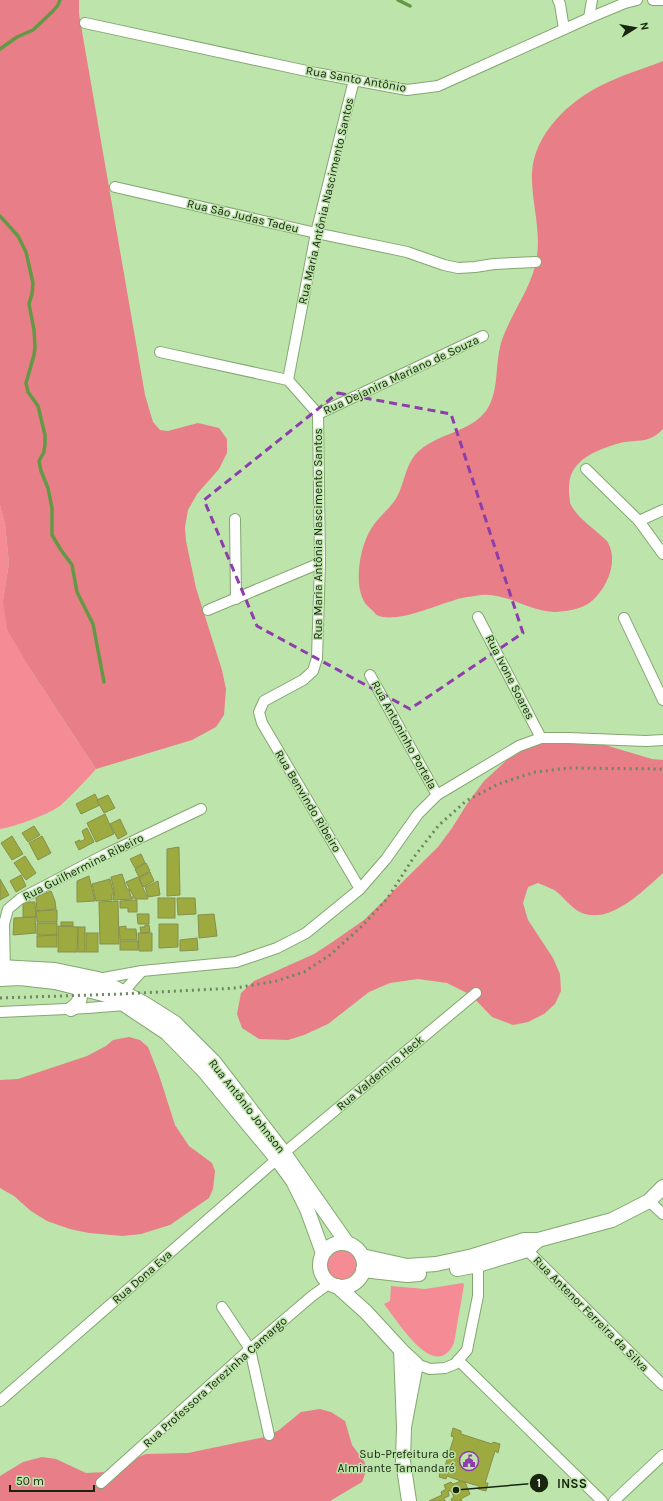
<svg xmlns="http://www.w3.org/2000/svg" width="663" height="1501" viewBox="0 0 663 1501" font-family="Karla,sans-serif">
<rect width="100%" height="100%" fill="#bde4aa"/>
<!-- green -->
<g fill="#f58c95">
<path d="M0,505L5,524L9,563L3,601L29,667L96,769C85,781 73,794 61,805C50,814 14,827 0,829Z"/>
<circle cx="342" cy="1265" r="15"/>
<path d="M463,1283L464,1285L454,1343C435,1384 397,1320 384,1304L390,1301L391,1286L425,1289Z"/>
</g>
<!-- forest -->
<g fill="#e87e87">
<path d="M0,0H79V14L145,395L153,422L160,430L168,431L198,423L219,428L227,439V453L219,469L197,494L188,510L185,527L186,541L196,588L222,670L226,689L224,715L216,727L192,740L96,769L29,667L7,629L3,601L9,563L5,524L0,505Z"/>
<path d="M663,61V429C649,444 638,439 620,443C606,447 588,453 578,464C570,473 569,480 569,491C569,493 570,501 570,503C575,515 589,525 598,533C600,535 605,539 607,541C619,560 608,586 593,600C585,607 577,609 566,611C562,611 559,612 555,612C527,612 503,589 475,596C467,597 459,598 452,601C434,606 395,624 377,615C376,615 375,613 373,611C370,608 367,606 365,603C353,585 360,546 371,529C378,517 390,509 397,497C405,482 406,461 420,450C441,432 476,431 489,406C499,387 495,364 501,343C510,314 534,285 537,256C541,228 531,201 532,173C534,134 569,101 602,85C622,75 643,69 663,61Z"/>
<path d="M576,739L605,745L652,759L663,760V873C643,891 607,928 578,911C570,906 564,898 557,892C552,888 544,886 538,883L528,887L523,903L528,920L553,958L560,974L561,991L555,1004L544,1014L528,1022L513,1025L492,1017L471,995L447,983L418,979L390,983L369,992L328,1024L304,1035L288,1040L259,1039L242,1028L237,1014L241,993L254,981L314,954L331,943L364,920L438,847L452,828L467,804L484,781L508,759L524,750L545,742Z"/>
<path d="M129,1037L140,1040L148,1047L159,1075L175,1125L189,1146L212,1163L215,1171L213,1189L209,1198L170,1225L141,1234L123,1236L89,1233L70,1229L47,1221L31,1211L14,1196L0,1188V1080L18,1079L87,1056L106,1046L113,1040Z"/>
<path d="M320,1409L331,1412L345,1421L352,1445L364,1461L367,1469L362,1482L330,1501H0V1476L23,1462L42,1457L56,1459L86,1473L107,1472L126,1462L146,1454L188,1453L265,1437L279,1430L301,1412Z"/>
</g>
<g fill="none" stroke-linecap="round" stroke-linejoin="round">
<!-- stream -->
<g stroke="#639944" stroke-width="3.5">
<path d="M398,0L410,6"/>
<path d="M0,49L17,37L33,30L53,11L58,5L60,0"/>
<path d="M0,216L18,236L26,252L33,283L32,294L29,304L34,330L35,347L34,355L26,383L28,392L38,406L45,435V444L44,452L39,461L41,471L48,488L52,508V535L61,550L72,565L77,592L93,624L104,682"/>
</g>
</g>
<!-- building -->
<g fill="#9daa3f" stroke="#868f4f">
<path d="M95,794L100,805L81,814L76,804Z"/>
<path d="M108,795L115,808L104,813L97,800Z"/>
<path d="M105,814L114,834L96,842L87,823Z"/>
<path d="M120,819L127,834L118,839L110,824Z"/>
<path d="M34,826L40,835L28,842L22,833Z"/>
<path d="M87,828L94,842L79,850L75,842L80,840V842L85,839L82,831Z"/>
<path d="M12,836L23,854L12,860L1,843Z"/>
<path d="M42,836L51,853L38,860L29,843Z"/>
<path d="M179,847L180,895L167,896V849Z"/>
<path d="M141,854L145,863L135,868L130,859Z"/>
<path d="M25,856L36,873L26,880L14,863Z"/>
<path d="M146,863L150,871L139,877L135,869Z"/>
<path d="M150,872L154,881L143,887L139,878Z"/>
<path d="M122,874L127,889H129L131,897H133V899L113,900V896L115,895L111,877Z"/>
<path d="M21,875L26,886L16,892L10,881Z"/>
<path d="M89,876L95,901L77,902V881Z"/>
<path d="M138,877L148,899H135L126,882Z"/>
<path d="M0,879L9,895L0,900Z"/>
<path d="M110,879L114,895H111L112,900L96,901L92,884Z"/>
<path d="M158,881L160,895L148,897L145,887Z"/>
<path d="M51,891L55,901L56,909L37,911L36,897Z"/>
<rect x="158" y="898" width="17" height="20"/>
<path d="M177,898H195L196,914L178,915Z"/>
<path d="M137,900V912H128V908H120V901Z"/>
<path d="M118,901L119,944H100L99,902Z"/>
<path d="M23,902H35L36,917H23Z"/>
<path d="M57,910V922H37L36,911Z"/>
<path d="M137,914H149V924H138Z"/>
<path d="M214,914L217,936L199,938L198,915Z"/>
<path d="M35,917L36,933L13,935L14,918Z"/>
<rect x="61" y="922" width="12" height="4"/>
<rect x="37" y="923" width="20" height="12"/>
<path d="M159,924H178V947L159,948Z"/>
<path d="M145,925H149L150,932L141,933L140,927H145Z"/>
<path d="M58,926L78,927L77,952H58Z"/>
<path d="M126,926V929H136L137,940H120L119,927Z"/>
<rect x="78" y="927" width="7" height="25"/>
<rect x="86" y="933" width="12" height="19"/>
<path d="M138,933H152V951H139Z"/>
<path d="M57,935V947H37V936Z"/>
<path d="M197,938L198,950L180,951V940Z"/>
<rect x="120" y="941" width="18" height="9"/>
<path d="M453,1428L461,1431V1434L492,1444L493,1442L500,1444L498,1453L495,1451L485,1483H488L486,1491L478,1489L479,1486L461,1481L447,1476L446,1479L439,1477L441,1469H444L454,1437L451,1436Z"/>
<path d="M461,1481L465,1482L470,1494L461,1499L462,1501H452L451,1499L454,1497L451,1491H448L449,1496L444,1498L445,1501H429L442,1495L441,1492L446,1489L444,1485L451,1482L453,1484Z"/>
</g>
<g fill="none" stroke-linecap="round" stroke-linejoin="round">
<defs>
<g id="minor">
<path d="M558,0L560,4L564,29"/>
<path d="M653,0H663"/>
<path d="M589,18L592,0"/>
<path d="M85,23L316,73L407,90L438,86L589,18L625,3L637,0"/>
<path d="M354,80L316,233L288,380L318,414L320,563L317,658L313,671L303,680L264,701L259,712L262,723L360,889"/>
<path d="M115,187L316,233L407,252L444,265L458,268L475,267L494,264L536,262"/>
<path d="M160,352L288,380"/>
<path d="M318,414L483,336"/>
<path d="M586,469L639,521L663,554"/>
<path d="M235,519L236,599"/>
<path d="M639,521L663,510"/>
<path d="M208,610L320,563"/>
<path d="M478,617L541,738"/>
<path d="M624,618L663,700"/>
<path d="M370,675L437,795"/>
<path d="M5,973L4,924L8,909L20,899L104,855L201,809"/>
<path d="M98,979L142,971L236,962L277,948L306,933L360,889L386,859L418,814L437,795L519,746L541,738H568L646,741L663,740"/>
<path d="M124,991L142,971"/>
<path d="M0,1012L88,1008L125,1005"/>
<path d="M649,1201L663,1214"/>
<path d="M525,1244L527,1250L663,1385"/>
<path d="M222,1307L250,1349L269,1435"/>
<path d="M458,1360L602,1501"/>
<path d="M416,1364L430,1369L445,1368L455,1364L467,1350L478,1296V1265"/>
<path d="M0,1401L284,1153L476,993"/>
<path d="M101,1483L250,1349L312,1296L330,1283"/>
<path d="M614,1501L663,1455"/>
</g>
<g id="secondary">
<path d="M0,967L55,970L98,979L145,1004L175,1023L214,1062L284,1153L347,1243"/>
<path d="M0,979L20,978L55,982L107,995L125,1005L167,1033L204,1071L277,1159L293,1181L307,1209L323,1253"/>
<path d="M71,1009C80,1004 82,997 78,988"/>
<circle cx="342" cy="1265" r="22"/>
<path d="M362,1256L407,1266L436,1264L473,1256L524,1240H538L612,1220L649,1201L663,1187"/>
<path d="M457,1269L478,1265L527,1250L538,1240"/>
<path d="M363,1270L407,1275L419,1274"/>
<path d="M337,1286L366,1312L401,1350L416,1364L404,1427"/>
<path d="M401,1350L404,1427L403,1461L409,1501"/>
</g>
</defs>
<!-- minor casing -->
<use href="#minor" stroke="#83a770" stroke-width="12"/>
<!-- secondary casing -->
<use href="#secondary" stroke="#83a770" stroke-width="16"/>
<!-- minor -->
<use href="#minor" stroke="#fff" stroke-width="10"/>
<!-- secondary -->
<use href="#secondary" stroke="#fff" stroke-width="14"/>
<!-- rail -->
<path stroke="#6d875f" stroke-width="3" stroke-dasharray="2 4" stroke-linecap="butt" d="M0,998L120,994L236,988L276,981L304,972L330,955L361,927L387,899L414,857L439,825L466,801L498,784L535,772L568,768L663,769"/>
</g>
<!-- marked area -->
<path fill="none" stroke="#8d3dac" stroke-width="3" stroke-dasharray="8 5" stroke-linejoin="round" d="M338,393L451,414L523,633L410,709L257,626L204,500Z"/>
<!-- icons -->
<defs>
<symbol id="civic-ring" viewBox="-11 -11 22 22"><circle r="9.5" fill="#bde4aa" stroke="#8d3dac" stroke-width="1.5"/><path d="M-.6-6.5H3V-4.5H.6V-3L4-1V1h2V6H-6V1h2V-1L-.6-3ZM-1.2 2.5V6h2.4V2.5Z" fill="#8d3dac"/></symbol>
</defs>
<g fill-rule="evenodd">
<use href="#civic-ring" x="458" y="1450" width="22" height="22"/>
</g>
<g text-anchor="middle" stroke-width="3" stroke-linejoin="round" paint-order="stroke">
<!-- street labels -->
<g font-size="12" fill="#182610" stroke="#bde4aa">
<text transform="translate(356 79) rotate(10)" y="4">Rua Santo Antônio</text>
<text transform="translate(326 201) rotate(-77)" y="4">Rua Maria Antônia Nascimento Santos</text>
<text transform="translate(243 216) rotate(13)" y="4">Rua São Judas Tadeu</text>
<text transform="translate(401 375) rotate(-25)" y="4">Rua Dejanira Mariano de Souza</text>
<text transform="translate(318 534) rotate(-90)" y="4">Rua Maria Antônia Nascimento Santos</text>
<text transform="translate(510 677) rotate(63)" y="4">Rua Ivone Soares</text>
<text transform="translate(404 735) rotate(61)" y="4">Rua Antoninho Portela</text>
<text transform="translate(308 801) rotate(59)" y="4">Rua Benvindo Ribeiro</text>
<text transform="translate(83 867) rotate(-27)" y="4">Rua Guilhermina Ribeiro</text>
<text transform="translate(380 1073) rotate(-40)" y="4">Rua Valdemiro Heck</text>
<text transform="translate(247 1106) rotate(52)" y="4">Rua Antônio Johnson</text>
<text transform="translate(142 1277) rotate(-41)" y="4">Rua Dona Eva</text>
<text transform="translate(591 1314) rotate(45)" y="4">Rua Antenor Ferreira da Silva</text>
<text transform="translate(215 1382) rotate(-42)" y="4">Rua Professora Terezinha Camargo</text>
</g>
<!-- poi labels -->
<g font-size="12" fill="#182610" stroke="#bde4aa" text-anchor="end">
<text x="455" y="1458">Sub-Prefeitura de<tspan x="455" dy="14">Almirante Tamandaré</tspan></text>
</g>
</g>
<!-- callouts -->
<path fill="none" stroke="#182610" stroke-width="1.5" d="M456 1490L539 1483"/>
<g fill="#182610" stroke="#bde4aa" stroke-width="1.5">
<circle cx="456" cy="1490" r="4"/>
<circle cx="539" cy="1483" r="10"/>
</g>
<g font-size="12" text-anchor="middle" font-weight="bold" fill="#fff">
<text x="539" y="1487">1</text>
</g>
<g font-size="13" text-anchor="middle" font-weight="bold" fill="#182610" stroke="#bde4aa" stroke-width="3" stroke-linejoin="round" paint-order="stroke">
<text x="572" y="1488">INSS</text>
</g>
<!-- north arrow -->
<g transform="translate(635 28) rotate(79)" stroke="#bde4aa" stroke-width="3" paint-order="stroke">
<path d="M0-3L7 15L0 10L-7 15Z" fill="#182610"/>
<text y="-6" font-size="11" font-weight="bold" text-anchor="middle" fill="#182610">N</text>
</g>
<!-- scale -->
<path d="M10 1485v6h84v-6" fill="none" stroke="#182610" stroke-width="2"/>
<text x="16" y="1485" font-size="12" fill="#182610" stroke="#bde4aa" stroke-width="3" paint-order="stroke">50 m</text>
</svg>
